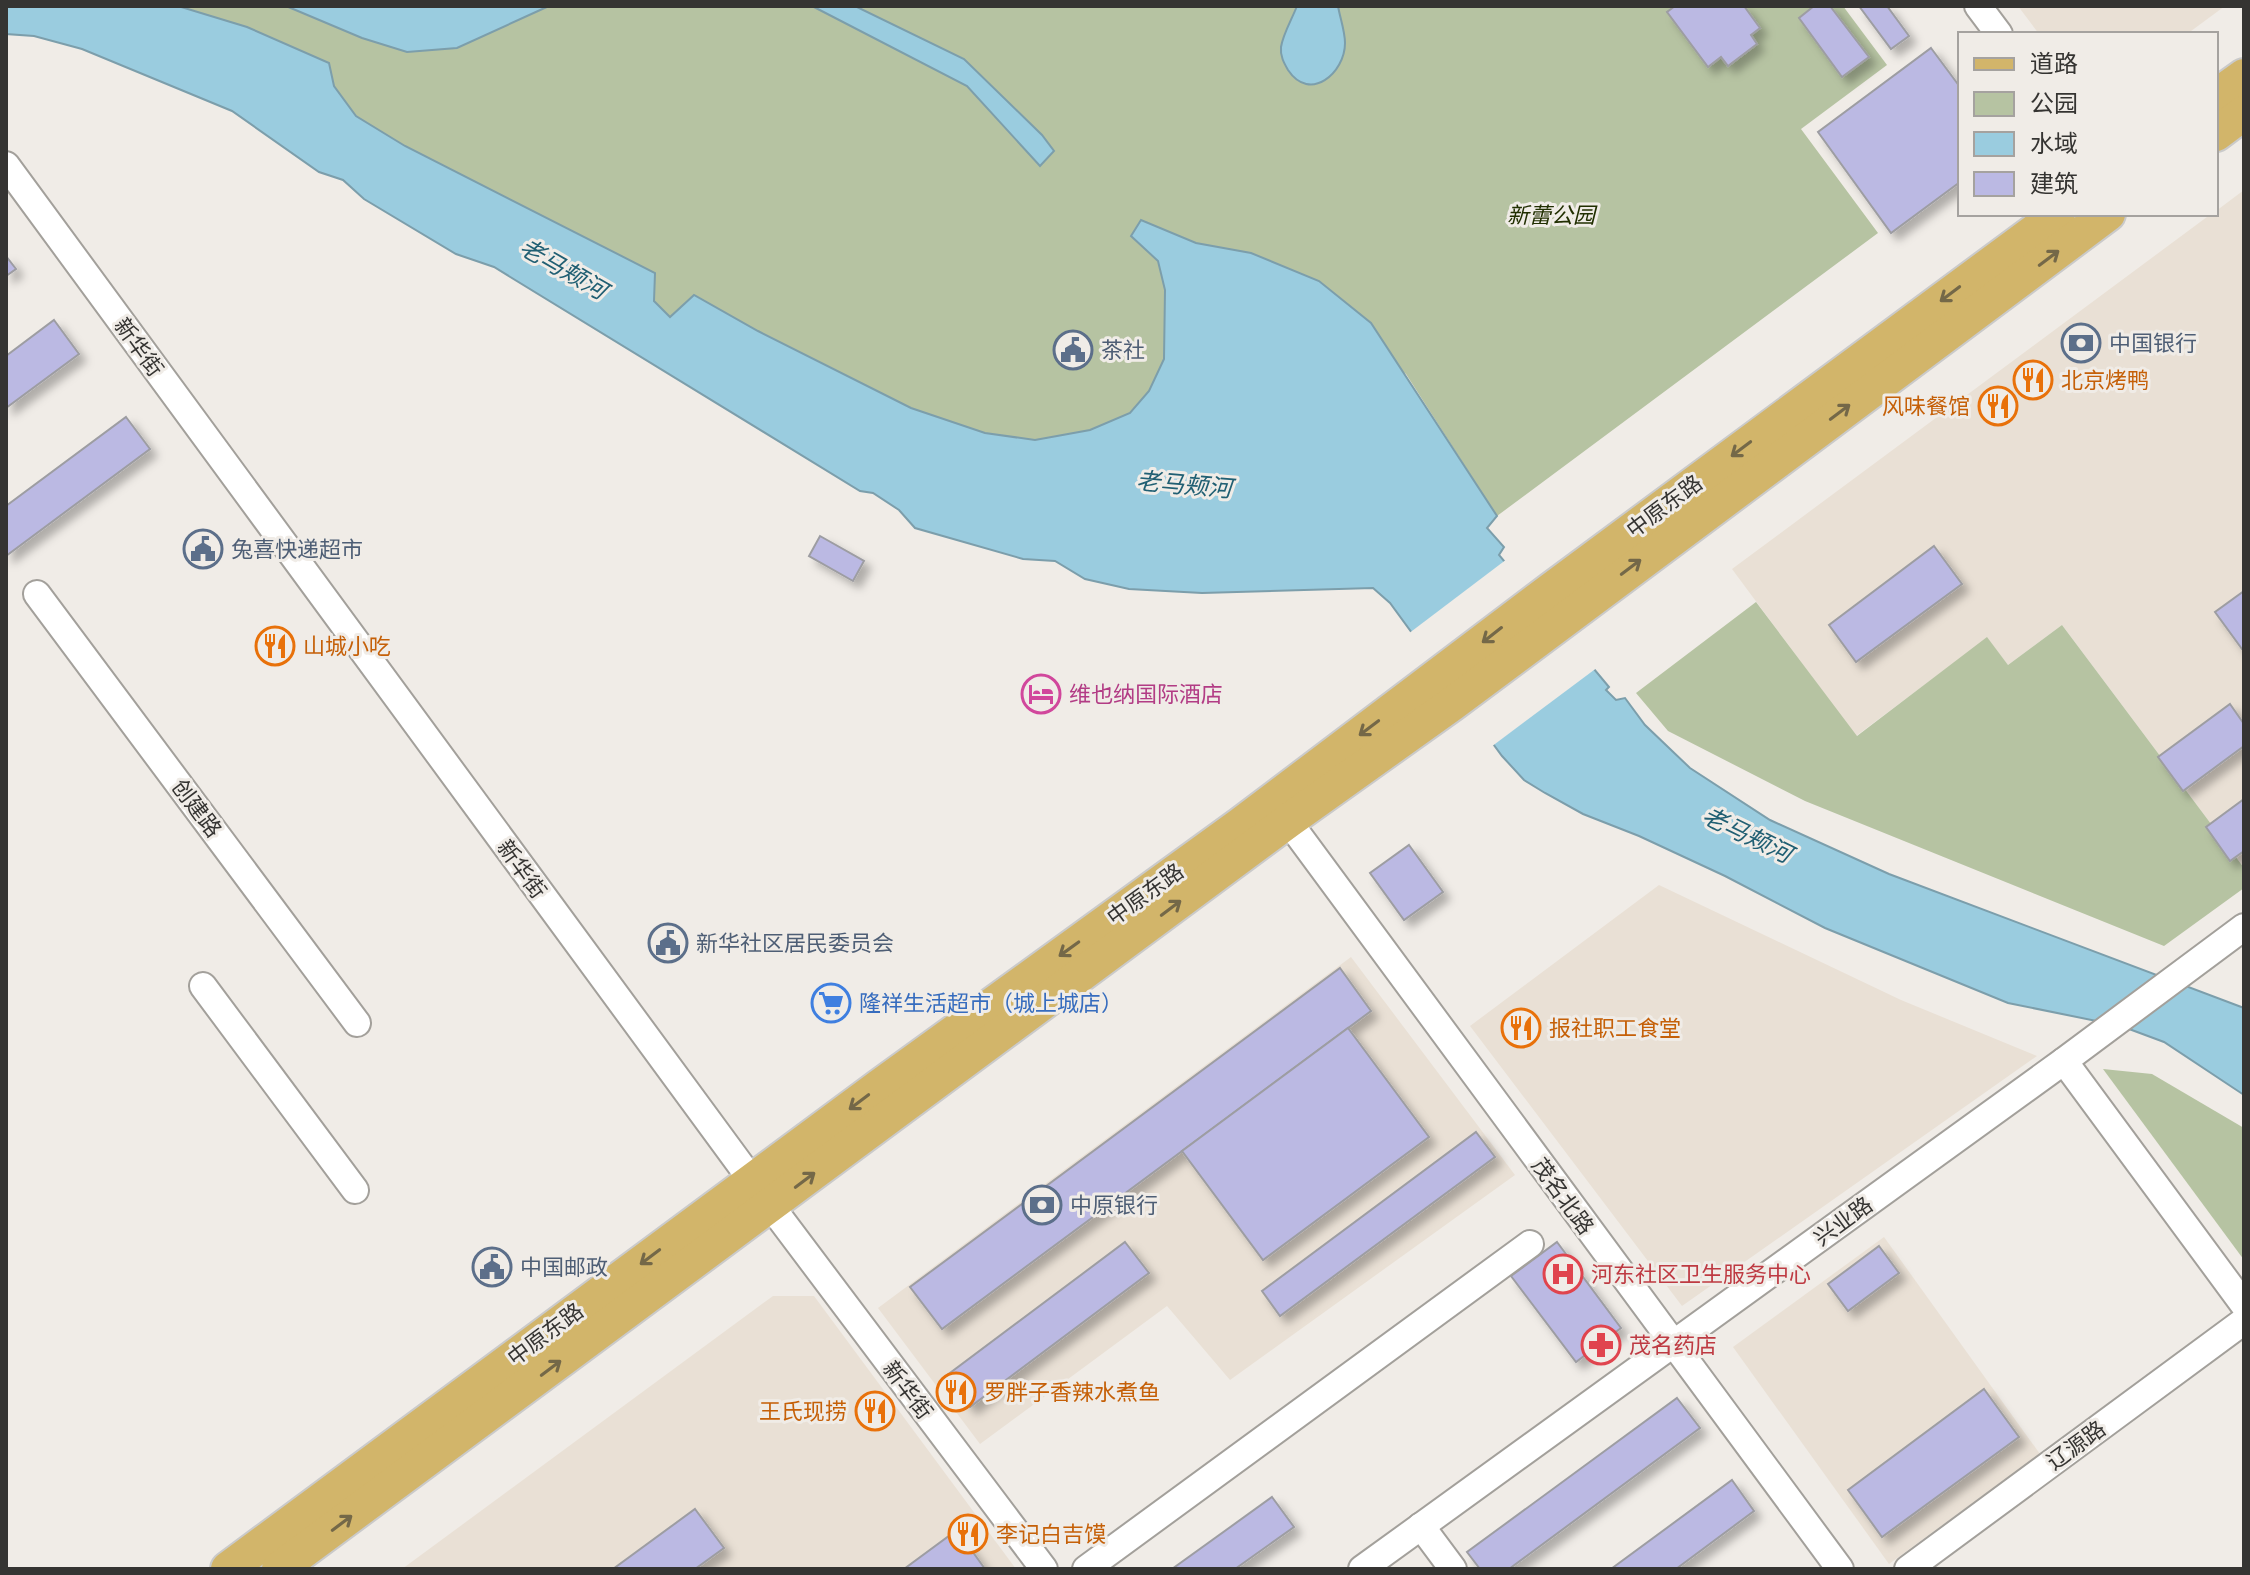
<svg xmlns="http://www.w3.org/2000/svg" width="2250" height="1575" viewBox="0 0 2250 1575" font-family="'Libre Baskerville','Noto Sans SC',serif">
<defs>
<filter id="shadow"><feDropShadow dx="7" dy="7" stdDeviation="4" flood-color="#0004"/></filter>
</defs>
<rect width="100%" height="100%" fill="#f0ece7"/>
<!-- built -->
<g fill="#e9e0d5">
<path d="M2018,6H2225L2187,34H2039Z"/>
<path d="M2244,190V868L2062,625L2008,665L1987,638L1856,736L1732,569L2211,214H2216V211Z"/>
<path d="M1659,885L1901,1000L2037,1056L1682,1306L1470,1026Z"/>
<path d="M1351,957L1515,1175L1230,1380L1167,1306L980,1444L878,1308Z"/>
<path d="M1884,1237L2040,1454L1889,1564L1733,1347Z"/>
<path d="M773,1296H814L1016,1569H402Z"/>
</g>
<!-- green -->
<g fill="#b6c3a2">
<path d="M178,6H1843L1887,65L1801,129L1878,233L1497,516L1406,374L1251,253L1196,243L1141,220L1132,236L1158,261L1165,290L1164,359L1149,391L1130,413L1090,430L1035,440L985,433L911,408L758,331L694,295L670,318L654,301L356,116L334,86L329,63L247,27Z"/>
<path d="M1756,602L1857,736L1987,637L2008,665L2062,625L2244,868V888L2164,946L1805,801L1668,731L1636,693Z"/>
<path d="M2103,1069L2152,1074L2244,1128V1260Z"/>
</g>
<!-- water -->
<g fill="#9accdf" stroke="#7c9eab" stroke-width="2">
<path d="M6,6H178L247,27L329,63L334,86L356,116L405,146L655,273L654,301L670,317L694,295L758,331L911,408L985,433L1035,440L1090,430L1130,413L1149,391L1164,359L1165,290L1158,261L1131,236L1141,220L1196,243L1251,253L1319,281L1371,323L1497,516L1487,528L1504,547L1499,555L1609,687L1606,690L1616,700L1625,698L1645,725L1690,768L1770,820L1889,874L2244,1008V1095L2164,1042L2121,1026L2008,1003L1825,928L1725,876L1639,836L1583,814L1545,793L1524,780L1502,756L1390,603L1373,588L1202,593L1129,589L1085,579L1055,561L1023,559L915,528L899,510L873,493L860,491L494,267L456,254L364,199L343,180L319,172L232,111L82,49L34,36L6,34Z"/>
<path d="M286,6H549L457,48L407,52L362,38Z"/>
<path d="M812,6H855L964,59L1042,135L1054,151L1040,166L967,86Z"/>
<path d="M1297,6H1338C1340,18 1345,31 1345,43C1345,73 1310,103 1288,70C1284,63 1280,56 1281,47C1283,34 1292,19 1297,6Z"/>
</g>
<!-- pier -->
<path fill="#f0ece7" d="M1507,559L1598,667L1491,747L1408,634Z"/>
<!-- building -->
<g fill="#bbb9e3" stroke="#9d9da2" stroke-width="2" filter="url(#shadow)">
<path d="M1675,6H1744L1760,28L1751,35L1757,44L1728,66L1721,57L1708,67L1667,12Z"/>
<path d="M1814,6H1830L1869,57L1842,77L1799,18Z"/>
<path d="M1859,6H1887L1909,36L1891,49Z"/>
<path d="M1931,48L1960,87V182L1891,233L1818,132Z"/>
<path d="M6,256L16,269L6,276Z"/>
<path d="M54,320L79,354L6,408V356Z"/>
<path d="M126,417L150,449L6,556V506Z"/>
<path d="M820,536L864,561L853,581L809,556Z"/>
<path d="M1934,546L1962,584L1856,662L1829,625Z"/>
<path d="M2244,591V648L2242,649L2215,612Z"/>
<path d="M2230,704L2244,724V746L2183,791L2158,757Z"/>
<path d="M2244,799V851L2230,861L2206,827Z"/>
<path d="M1409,845L1443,892L1404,920L1370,873Z"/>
<path d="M1340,968L1371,1011L942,1329L910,1287Z"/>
<path d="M1348,1028L1429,1137L1263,1260L1182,1151Z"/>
<path d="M1476,1132L1495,1157L1280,1316L1262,1291Z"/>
<path d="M1125,1242L1149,1273L970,1407L946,1376Z"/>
<path d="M1557,1242L1621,1328L1576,1362L1511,1276Z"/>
<path d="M1879,1246L1899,1273L1848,1311L1828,1284Z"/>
<path d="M1984,1389L2019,1437L1882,1537L1848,1490Z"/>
<path d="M1677,1398L1700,1428L1509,1569H1480L1467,1552Z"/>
<path d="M1732,1480L1754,1511L1676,1569H1611Z"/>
<path d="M1272,1497L1294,1527L1235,1569H1172Z"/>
<path d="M695,1509L724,1548L695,1569H613Z"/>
<path d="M957,1530L985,1569H904Z"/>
</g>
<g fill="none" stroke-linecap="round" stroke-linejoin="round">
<defs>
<g id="minor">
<path d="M1978,6L1999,34"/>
<path d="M6,165L770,1205L1044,1569"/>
<path d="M37,594L357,1023"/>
<path d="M1288,821L1840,1569"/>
<path d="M203,986L355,1190"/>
<path d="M2064,1061L2244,1305"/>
<path d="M1421,1526L1453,1569"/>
<path d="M1086,1569L1530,1244"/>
<path d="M1362,1569L2064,1061L2244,927"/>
<path d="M1908,1569L2244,1321"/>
</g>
<g id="major">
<path d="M2216,96L2244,76"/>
<path d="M2216,134L2244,113"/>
<path d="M228,1569L880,1086L1240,825L1552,589L2058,214"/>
<path d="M279,1569L1288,821L1452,704L2108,214"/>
</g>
</defs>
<!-- minor casing -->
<use href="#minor" stroke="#a3a09b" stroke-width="30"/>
<!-- major casing -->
<use href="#major" stroke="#cacaca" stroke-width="38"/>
<!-- minor -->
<use href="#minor" stroke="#fff" stroke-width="26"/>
<!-- major -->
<use href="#major" stroke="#d2b56a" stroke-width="34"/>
</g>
<!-- one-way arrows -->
<defs><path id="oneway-shaft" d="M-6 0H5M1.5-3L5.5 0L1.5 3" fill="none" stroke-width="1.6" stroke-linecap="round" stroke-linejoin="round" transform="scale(2)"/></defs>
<g stroke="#746848">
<use href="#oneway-shaft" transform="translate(2049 258) rotate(-37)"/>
<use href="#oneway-shaft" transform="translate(1950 294) rotate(143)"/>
<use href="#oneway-shaft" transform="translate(1840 412) rotate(-37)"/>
<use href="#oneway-shaft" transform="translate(1741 449) rotate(143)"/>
<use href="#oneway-shaft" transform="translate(1631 567) rotate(-37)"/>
<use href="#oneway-shaft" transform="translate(1492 635) rotate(142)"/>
<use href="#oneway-shaft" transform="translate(1369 728) rotate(143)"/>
<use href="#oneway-shaft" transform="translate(1171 908) rotate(-37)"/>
<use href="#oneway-shaft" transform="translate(1069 949) rotate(144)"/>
<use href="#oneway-shaft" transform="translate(859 1102) rotate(143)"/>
<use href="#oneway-shaft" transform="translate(805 1180) rotate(-37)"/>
<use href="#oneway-shaft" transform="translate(650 1257) rotate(143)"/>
<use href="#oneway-shaft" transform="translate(551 1368) rotate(-37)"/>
<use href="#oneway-shaft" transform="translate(342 1523) rotate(-37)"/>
</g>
<!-- icons -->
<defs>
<symbol id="bank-ring" viewBox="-11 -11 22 22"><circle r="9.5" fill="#f0ece7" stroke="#5c6f8a" stroke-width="1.5"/><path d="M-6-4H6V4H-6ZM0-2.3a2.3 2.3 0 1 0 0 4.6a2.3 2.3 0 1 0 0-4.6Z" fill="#5c6f8a"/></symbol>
<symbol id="civic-ring" viewBox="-11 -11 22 22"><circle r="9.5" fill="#f0ece7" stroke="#5c6f8a" stroke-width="1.5"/><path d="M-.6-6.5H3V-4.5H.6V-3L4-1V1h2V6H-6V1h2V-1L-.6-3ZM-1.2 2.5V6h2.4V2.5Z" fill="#5c6f8a"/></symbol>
<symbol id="restaurant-ring" viewBox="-11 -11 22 22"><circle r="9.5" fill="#f0ece7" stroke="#e8710a" stroke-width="1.5"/><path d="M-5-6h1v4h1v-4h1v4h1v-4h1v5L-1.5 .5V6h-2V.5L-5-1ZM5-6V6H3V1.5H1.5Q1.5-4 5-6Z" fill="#e8710a"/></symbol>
<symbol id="hotel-ring" viewBox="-11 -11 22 22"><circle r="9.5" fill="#f0ece7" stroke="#d1479c" stroke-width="1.5"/><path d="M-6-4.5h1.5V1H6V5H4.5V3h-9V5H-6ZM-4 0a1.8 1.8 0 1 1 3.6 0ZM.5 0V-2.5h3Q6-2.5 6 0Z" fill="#d1479c"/></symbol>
<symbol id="supermarket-ring" viewBox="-11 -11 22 22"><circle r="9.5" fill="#f0ece7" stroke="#3f7fe0" stroke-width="1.5"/><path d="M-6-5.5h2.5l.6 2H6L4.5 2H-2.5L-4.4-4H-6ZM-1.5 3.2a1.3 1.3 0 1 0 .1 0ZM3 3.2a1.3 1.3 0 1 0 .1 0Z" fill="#3f7fe0"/></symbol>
<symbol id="hospital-ring" viewBox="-11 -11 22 22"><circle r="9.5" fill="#f0ece7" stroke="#e0444e" stroke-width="1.5"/><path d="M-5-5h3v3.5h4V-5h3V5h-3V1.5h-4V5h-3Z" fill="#e0444e"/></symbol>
<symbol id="pharmacy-ring" viewBox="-11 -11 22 22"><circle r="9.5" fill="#f0ece7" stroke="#e0444e" stroke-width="1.5"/><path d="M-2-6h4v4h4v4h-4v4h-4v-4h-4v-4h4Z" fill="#e0444e"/></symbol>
</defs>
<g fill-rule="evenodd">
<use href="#bank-ring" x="2059" y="321" width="44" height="44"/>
<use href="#civic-ring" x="1051" y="328" width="44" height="44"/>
<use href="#restaurant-ring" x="2011" y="358" width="44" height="44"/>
<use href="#restaurant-ring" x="1976" y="384" width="44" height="44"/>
<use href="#civic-ring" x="181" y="527" width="44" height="44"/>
<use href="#restaurant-ring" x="253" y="624" width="44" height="44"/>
<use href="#hotel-ring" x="1019" y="672" width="44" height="44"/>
<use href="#civic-ring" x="646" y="921" width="44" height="44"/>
<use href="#supermarket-ring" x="809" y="981" width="44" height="44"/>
<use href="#restaurant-ring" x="1499" y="1006" width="44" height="44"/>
<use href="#bank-ring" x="1020" y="1183" width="44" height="44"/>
<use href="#civic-ring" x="470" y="1245" width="44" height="44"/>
<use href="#hospital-ring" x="1541" y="1252" width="44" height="44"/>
<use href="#pharmacy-ring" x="1579" y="1323" width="44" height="44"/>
<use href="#restaurant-ring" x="934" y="1370" width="44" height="44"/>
<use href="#restaurant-ring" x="853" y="1389" width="44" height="44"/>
<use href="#restaurant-ring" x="946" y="1512" width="44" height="44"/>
</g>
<g text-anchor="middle" stroke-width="6" stroke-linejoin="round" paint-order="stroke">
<!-- park labels -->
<g font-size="22" font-style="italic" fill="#212f01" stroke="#f0ece7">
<text x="1551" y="223">新蕾公园</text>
</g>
<!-- service labels -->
<g font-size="22" fill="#4e5e75" stroke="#f0ece7" text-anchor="start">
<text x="2109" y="351">中国银行</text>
<text x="1101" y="358">茶社</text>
<text x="231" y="557">兔喜快递超市</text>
<text x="696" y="951">新华社区居民委员会</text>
<text x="1070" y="1213">中原银行</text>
<text x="520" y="1275">中国邮政</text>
</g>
<!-- street labels -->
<g font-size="22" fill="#353432" stroke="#f0ece7">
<text transform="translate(139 347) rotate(54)" y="8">新华街</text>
<text transform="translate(1664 506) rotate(-37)" y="8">中原东路</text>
<text transform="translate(197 808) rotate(53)" y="8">创建路</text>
<text transform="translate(522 869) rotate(54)" y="8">新华街</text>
<text transform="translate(1145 894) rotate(-36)" y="8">中原东路</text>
<text transform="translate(1563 1196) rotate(54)" y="8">茂名北路</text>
<text transform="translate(1843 1221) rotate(-36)" y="8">兴业路</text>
<text transform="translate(545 1334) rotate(-37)" y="8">中原东路</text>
<text transform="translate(908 1390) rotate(53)" y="8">新华街</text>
<text transform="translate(2076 1445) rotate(-36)" y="8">辽源路</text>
</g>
<!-- food labels -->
<g font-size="22" fill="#c56008" stroke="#f0ece7" text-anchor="start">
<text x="2061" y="388">北京烤鸭</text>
<text x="1970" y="414" text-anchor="end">风味餐馆</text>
<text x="303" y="654">山城小吃</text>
<text x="1549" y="1036">报社职工食堂</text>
<text x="984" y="1400">罗胖子香辣水煮鱼</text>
<text x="847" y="1419" text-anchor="end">王氏现捞</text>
<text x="996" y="1542">李记白吉馍</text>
</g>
<!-- hotel labels -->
<g font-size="22" fill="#b23c85" stroke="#f0ece7" text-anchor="start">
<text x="1069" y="702">维也纳国际酒店</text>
</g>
<!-- shop labels -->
<g font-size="22" fill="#366cbe" stroke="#f0ece7" text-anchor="start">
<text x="859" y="1011">隆祥生活超市（城上城店）</text>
</g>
<!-- health labels -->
<g font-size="22" fill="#be3a42" stroke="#f0ece7" text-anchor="start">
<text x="1591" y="1282">河东社区卫生服务中心</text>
<text x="1629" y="1353">茂名药店</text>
</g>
<!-- water labels -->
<g font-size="24" font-style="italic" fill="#205f73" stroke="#f0ece7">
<text transform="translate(563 269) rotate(30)" y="8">老马颊河</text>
<text transform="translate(1184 485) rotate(5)" y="8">老马颊河</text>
<text transform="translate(1747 835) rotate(26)" y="8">老马颊河</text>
</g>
</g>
<!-- border -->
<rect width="2250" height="1575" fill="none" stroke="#353432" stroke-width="16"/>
<!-- legend -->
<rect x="1958" y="32" width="260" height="184" fill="#f0ece7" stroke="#a5a29f" stroke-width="2"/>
<rect x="1974" y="58" width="40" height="12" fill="#d2b56a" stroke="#a5a29f" stroke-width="2"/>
<text x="2030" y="72" font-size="24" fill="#353432">道路</text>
<rect x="1974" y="92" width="40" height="24" fill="#b6c3a2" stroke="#a5a29f" stroke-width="2"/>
<text x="2030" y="112" font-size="24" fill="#353432">公园</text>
<rect x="1974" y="132" width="40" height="24" fill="#9accdf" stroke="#a5a29f" stroke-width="2"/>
<text x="2030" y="152" font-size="24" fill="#353432">水域</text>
<rect x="1974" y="172" width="40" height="24" fill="#bbb9e3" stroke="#a5a29f" stroke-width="2"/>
<text x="2030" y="192" font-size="24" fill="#353432">建筑</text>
</svg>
